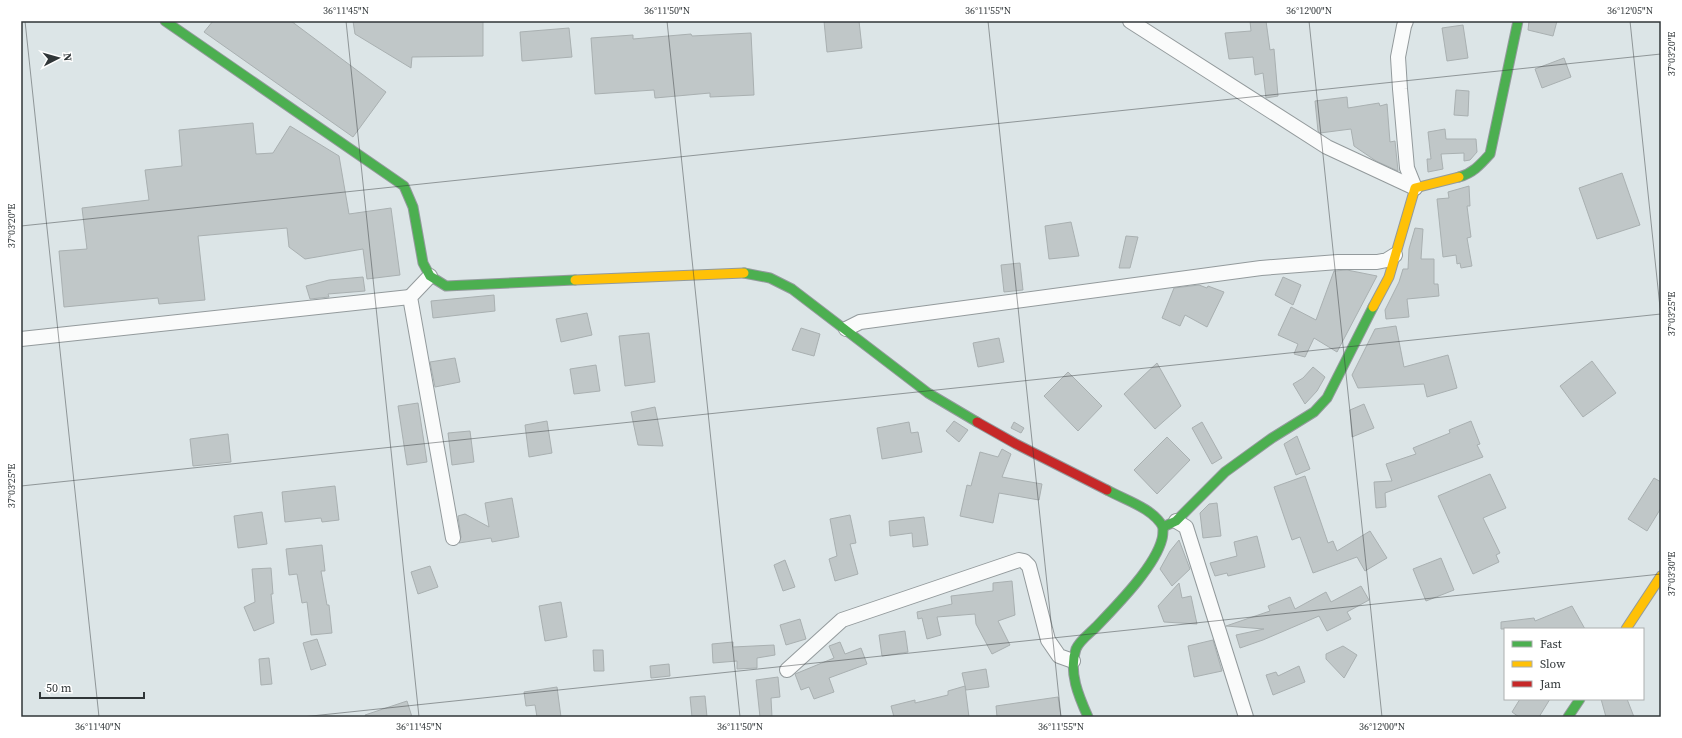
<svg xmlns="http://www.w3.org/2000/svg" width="1682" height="738" viewBox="0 0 1682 738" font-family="'Source Serif 4',serif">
<rect width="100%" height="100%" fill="#dce5e7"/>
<!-- building -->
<g fill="#c0c7c8" stroke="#a9b0b1">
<path d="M213,21H291L386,92L353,137L204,32Z"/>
<path d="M353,21H483V56L412,57L411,68L355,34Z"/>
<path d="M824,21H859L862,48L827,52Z"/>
<path d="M1250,21H1266L1270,50L1274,49L1278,96L1266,98L1263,73L1255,75L1253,57L1229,59L1225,33L1251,31Z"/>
<path d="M1529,21H1557L1553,36L1528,30Z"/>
<path d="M1463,25L1468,58L1447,61L1442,28Z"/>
<path d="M569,28L572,57L522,61L520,32Z"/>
<path d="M751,33L754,95L710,97V93L655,98L654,90L595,94L591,38L633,35V39L691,34L692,36Z"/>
<path d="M1564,58L1571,77L1542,88L1535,69Z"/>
<path d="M1456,90L1469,91L1468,116L1454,115Z"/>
<path d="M1347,97L1348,108L1379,103L1380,106L1387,104L1390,142L1395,141L1398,171L1376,161L1354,146L1351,129L1320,133L1318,131L1315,101Z"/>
<path d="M253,123L256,154L273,153L290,126L339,156L349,214L391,208L400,275L367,279L363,249L305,259L289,247L287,228L198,236L205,300L159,304L158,298L64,307L59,251L87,249L82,208L149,200L145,170L182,166L179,130Z"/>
<path d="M1445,129L1446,139H1476L1477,152L1470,160L1464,161V153L1441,154L1443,169L1428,172L1427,159H1431L1428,132Z"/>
<path d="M1622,173L1640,225L1597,239L1579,188Z"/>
<path d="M1469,186L1470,206H1467L1471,237L1467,238L1472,266L1461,268L1460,263L1457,264L1456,255L1443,257L1437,199L1449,198L1448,192Z"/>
<path d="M1071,222L1079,256L1049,259L1045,226Z"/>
<path d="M1415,228L1423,229L1421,259H1434V284H1438L1439,296L1407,299L1409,317L1386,319L1385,310L1399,282L1403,269H1408L1409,249Z"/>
<path d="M1126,236L1138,237L1130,268H1119Z"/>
<path d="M1020,263L1023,290L1004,292L1001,265Z"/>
<path d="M1347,270L1377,276L1337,352L1314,338L1305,357L1294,354L1298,344L1278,335L1291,307L1316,320L1334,271Z"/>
<path d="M363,277L365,291L328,294L329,297L310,299L306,286L329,280Z"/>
<path d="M1283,277L1301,285L1293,305L1275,295Z"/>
<path d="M1199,285L1207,288L1208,286L1224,292L1207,327L1185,315L1180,326L1162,318L1174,288Z"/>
<path d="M494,295L495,311L433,318L431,301Z"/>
<path d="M587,313L592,335L561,342L556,319Z"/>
<path d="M1396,326L1404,367L1448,355L1457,388L1427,397L1424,384L1358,388L1352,375L1375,329Z"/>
<path d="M801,328L820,334L814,356L792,350Z"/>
<path d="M649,333L655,382L625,386L619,336Z"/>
<path d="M999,338L1004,362L978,367L973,343Z"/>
<path d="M455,358L460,382L435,387L430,362Z"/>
<path d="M1592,361L1616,393L1583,417L1560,386Z"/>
<path d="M1157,363L1181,406L1155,429L1124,394Z"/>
<path d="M596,365L600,391L574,394L570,369Z"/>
<path d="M1313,367L1325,377L1317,391L1305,404L1293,384L1303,378Z"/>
<path d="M1068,372L1102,406L1078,431L1044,396Z"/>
<path d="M418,403L427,462L407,465L398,406Z"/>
<path d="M1364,404L1374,428L1352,437L1350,410Z"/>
<path d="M655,407L663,446L638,445L631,412Z"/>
<path d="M547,421L552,453L529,457L525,425Z"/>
<path d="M954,421L968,430L959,442L946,431Z"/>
<path d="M1471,421L1480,444L1477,445L1483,457L1385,493L1386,507L1376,508L1374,482L1392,481L1386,464L1416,454L1413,448L1450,433L1449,430Z"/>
<path d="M909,422L911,433L918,432L922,452L882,459L877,428Z"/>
<path d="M1014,422L1024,428L1021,433L1011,428Z"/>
<path d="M1202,422L1222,458L1212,464L1192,428Z"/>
<path d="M470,431L474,462L452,465L448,433Z"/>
<path d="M228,434L231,462L193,466L190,439Z"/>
<path d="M1297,436L1310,469L1296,475L1284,444Z"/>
<path d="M1167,437L1190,460L1157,494L1134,470Z"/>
<path d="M1002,449L1011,454L1002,477L1042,484L1039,500L999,493L993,523L960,516L967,485L971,486L980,452L998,457Z"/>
<path d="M1490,474L1506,508L1483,518L1500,553L1496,555L1499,562L1473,574L1438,496Z"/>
<path d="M1305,476L1328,543L1333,541L1337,551L1370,531L1387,558L1365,571L1357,557L1313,573L1300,537L1292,540L1274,487Z"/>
<path d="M1654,478L1661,482V508L1647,531L1628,519Z"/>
<path d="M335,486L339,520L322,522L321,518L285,522L282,492Z"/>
<path d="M512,498L519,537L492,542L491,538L459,543L461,537L458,516L465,514L489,527L485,503Z"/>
<path d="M1217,503L1221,536L1203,538L1200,513L1209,504Z"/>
<path d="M262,512L267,544L238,548L234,516Z"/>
<path d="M850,515L856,543L850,544L858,574L835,581L829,559L837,556L830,519Z"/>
<path d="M924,517L928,545L913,547L912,533L890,536L889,521Z"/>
<path d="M1257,536L1265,567L1228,576L1227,573L1215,576L1210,563L1237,556L1234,542Z"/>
<path d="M1179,540L1190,569L1172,586L1160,569L1170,551Z"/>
<path d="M322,545L325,571H321L327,605H329L332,633L311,635L307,602L302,603L297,574L289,575L286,549Z"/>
<path d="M1441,558L1454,590L1426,601L1413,569Z"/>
<path d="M785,560L795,587L783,591L774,565Z"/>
<path d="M430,566L438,587L418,594L411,572Z"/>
<path d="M271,568L273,594H271L274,623L254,631L244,607L255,602L252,569Z"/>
<path d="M1012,581L1015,615L998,621L1010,645L992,654L976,624L975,614L937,617L941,635L927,639L922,618L918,619L917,612L952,604L951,596L993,591V583Z"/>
<path d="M1179,583L1182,598L1191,596L1197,624L1164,622L1158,606Z"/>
<path d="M1361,586L1369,600L1347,612L1351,619L1327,631L1319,616L1263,640L1240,648L1236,635L1264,629L1226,626L1270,611L1268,606L1290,597L1295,609L1326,592L1331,602Z"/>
<path d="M561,602L567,637L545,641L539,606Z"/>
<path d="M1572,606L1585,629H1501V622L1534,618L1535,621Z"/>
<path d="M800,619L806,639L786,645L780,625Z"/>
<path d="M905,631L908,652L882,656L879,635Z"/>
<path d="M317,639L326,665L311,670L303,643Z"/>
<path d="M1213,640L1222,671L1194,677L1188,646Z"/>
<path d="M733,642V647L774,645L775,655L757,658V668L737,669V661L713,663L712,644Z"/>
<path d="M840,642L845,654L861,648L867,664L829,678L834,692L814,699L809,687L801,690L795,674L834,658L829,646Z"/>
<path d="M1343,646L1357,655L1344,678L1326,659V654Z"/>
<path d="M593,650H603L604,671H594Z"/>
<path d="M269,658L272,684L261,685L259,659Z"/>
<path d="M669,664L670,676L651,678L650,666Z"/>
<path d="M1299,666L1305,682L1273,695L1266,675L1276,672L1278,676Z"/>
<path d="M986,669L989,687L966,690L962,673Z"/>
<path d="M778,677L780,697L771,698L772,717H760L756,680Z"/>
<path d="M965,686L969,717H894L891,706L915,700V703L948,695V691Z"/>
<path d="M557,687L561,717H537L535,705L526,706L524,692Z"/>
<path d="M705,696L707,717H692L690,697Z"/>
<path d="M1058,697L1061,717H997L996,706Z"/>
<path d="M1520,699H1550L1539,717H1519L1512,712Z"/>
<path d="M1601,699H1627L1634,717H1606Z"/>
<path d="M407,701L412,717H366L365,715Z"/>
</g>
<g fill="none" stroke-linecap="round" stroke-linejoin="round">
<defs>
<g id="street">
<path d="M1130,21L1327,147L1415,188"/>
<path d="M1406,21L1404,26L1398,57L1400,89L1407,168L1415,188"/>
<path d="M430,276L410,297L453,538"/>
<path d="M846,329L860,322L1261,268L1338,262H1377L1387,260L1395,255"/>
<path d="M21,339L410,297"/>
<path d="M1176,521L1186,527L1246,717"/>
<path d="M787,670L842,620L1019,560L1024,561L1029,566L1048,640L1059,656L1073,661"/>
</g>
<g id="fast">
<path d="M165,21L404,186L413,207L423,263L430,276L446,286L575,280"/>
<path d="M1459,177C1473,173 1480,165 1490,154L1518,21"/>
<path d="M744,273L770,278L792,289L928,393L977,422"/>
<path d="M1163,527L1176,521L1225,472L1272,438L1314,412L1327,398L1373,307"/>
<path d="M1088,717C1079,697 1068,672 1076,649C1079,641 1090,633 1096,627C1116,606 1155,567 1162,539C1163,536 1163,531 1163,527C1153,508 1125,500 1107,490"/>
<path d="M1568,717L1580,699"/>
</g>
<g id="slow">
<path d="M575,280L744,273"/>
<path d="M1373,307L1389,277L1415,188L1459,177"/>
<path d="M1626,629L1661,576"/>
</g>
<path id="jam" d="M977,422L1016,444L1107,490"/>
</defs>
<!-- street casing -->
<use href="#street" stroke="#939a9c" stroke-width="16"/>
<!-- fast casing -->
<use href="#fast" stroke="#939a9c" stroke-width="11"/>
<!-- slow casing -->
<use href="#slow" stroke="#939a9c" stroke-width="11"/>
<!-- jam casing -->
<use href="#jam" stroke="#939a9c" stroke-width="11"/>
<!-- street -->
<use href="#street" stroke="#fafbfb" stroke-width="14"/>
<!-- fast -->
<use href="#fast" stroke="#4caf50" stroke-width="9"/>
<!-- slow -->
<use href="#slow" stroke="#ffc107" stroke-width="9"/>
<!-- jam -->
<use href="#jam" stroke="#c62828" stroke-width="9"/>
</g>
<!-- ticks -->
<path fill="none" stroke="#303638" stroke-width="1" stroke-opacity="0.45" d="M25,21L99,717M346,21L419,717M667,21L740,717M988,21L1061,717M1309,21L1382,717M1630,21L1661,317M21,226L1661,54M21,486L1661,314M302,717L1661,574"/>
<!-- border -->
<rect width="1682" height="738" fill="none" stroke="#ffffff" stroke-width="44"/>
<!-- legend -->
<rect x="1504" y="628" width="140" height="72" fill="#ffffff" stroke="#acafaf"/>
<rect x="1512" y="641" width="20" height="6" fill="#4caf50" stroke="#acafaf"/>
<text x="1540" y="648" font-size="12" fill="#303638">Fast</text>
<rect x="1512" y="661" width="20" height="6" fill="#ffc107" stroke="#acafaf"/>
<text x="1540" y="668" font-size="12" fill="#303638">Slow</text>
<rect x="1512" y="681" width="20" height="6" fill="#c62828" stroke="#acafaf"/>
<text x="1540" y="688" font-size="12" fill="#303638">Jam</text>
<!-- north arrow -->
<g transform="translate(58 58) rotate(84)" stroke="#ffffff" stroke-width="3" paint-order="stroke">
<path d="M0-3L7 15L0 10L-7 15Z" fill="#303638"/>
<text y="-6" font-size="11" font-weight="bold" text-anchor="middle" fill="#303638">N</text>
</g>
<!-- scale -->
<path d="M40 692v6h104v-6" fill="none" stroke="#303638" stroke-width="2"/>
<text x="46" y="692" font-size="12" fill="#303638" stroke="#ffffff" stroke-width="3" paint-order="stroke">50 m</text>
<rect x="22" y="22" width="1638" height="694" fill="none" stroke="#303638" stroke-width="1.5"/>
<g font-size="10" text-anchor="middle" fill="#303638">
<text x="346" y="14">36°11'45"N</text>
<text x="667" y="14">36°11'50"N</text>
<text x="988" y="14">36°11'55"N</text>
<text x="1309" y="14">36°12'00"N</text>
<text x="1630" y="14">36°12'05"N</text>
<text transform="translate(1671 54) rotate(-90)" y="4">37°03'20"E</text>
<text transform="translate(11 226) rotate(-90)" y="4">37°03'20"E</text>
<text transform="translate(1671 314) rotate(-90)" y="4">37°03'25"E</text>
<text transform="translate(11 486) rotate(-90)" y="4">37°03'25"E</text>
<text transform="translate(1671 574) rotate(-90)" y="4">37°03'30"E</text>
<text x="98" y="730">36°11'40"N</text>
<text x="419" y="730">36°11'45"N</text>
<text x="740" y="730">36°11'50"N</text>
<text x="1061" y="730">36°11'55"N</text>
<text x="1382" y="730">36°12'00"N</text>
</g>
</svg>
